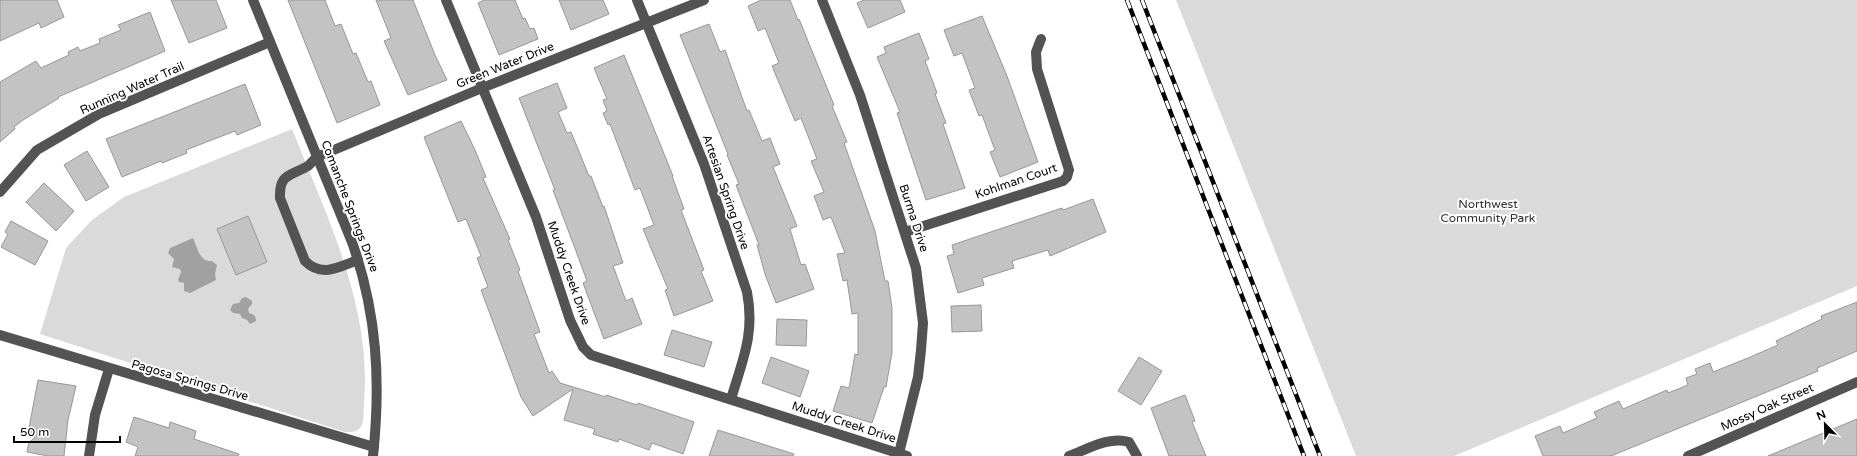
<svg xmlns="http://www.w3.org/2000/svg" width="1857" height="456" viewBox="0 0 1857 456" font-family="'Varela Round',sans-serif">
<rect width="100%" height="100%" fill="#fff"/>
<!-- green -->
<g fill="#dadada">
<path d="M1176,0H1857V286L1454,456H1356Z"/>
<path d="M292,129C327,217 372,306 364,403C363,420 366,434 345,432L40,334L66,248L92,220L124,197Z"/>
</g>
<!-- water -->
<g fill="#a1a1a1">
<path d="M193,238C198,248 199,262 212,261L217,265L215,274L216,280L190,293L184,291V283L179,282L178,280L181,272L180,269L172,267L174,259L168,253L170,248Z"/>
<path d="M246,297L252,301V304L248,309L249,313C253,315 256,314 256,321L250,324L247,320L242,318L240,314L233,313L230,310L233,304L239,303L242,298Z"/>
</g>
<!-- building -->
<g fill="#c3c3c3" stroke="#979797">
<path d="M0,0H57L64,17L41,28L39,23L0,41Z"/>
<path d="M171,0H216L227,28L189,43Z"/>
<path d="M288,0H325L335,26L341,24L353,54L356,53L368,82L371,81L380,105L337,123Z"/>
<path d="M376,0H413L435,55L447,80L408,95L384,41L391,38Z"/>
<path d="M484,0H515L523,19L525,18L530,29L534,28L538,39L499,55L478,3Z"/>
<path d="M559,0H603L609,14L571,30Z"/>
<path d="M761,0H790L798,20L799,19L834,105L832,106L847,142L844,143L875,231L885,281H888L892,308V353L886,387H884L872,423L833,411L841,386L849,388L855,354L858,355V313L852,314L847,280L843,281L837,254L845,253L831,217L823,220L814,196L824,192L811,161L817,159L801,118L795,121L772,66L779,63L765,28L758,31L748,6Z"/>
<path d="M864,0H900L905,12L868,28L857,3Z"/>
<path d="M150,12L165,51L58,97L59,98L23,120L14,127L15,129L0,142V82L36,61L41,68L69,55L68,52L78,47L80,51L100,43L99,39L121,30L118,25Z"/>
<path d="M982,16L1007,76L1038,162L1000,177L990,152L995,150L982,115L979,116L969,90L975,88L962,53L954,56L944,30Z"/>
<path d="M709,24L720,52L725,50L747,111L749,110L762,141L770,138L780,164L773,167L797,226L790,229L801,265L805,264L814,289L776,303L765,274L757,245H759L736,185L739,184L727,155L728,154L680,35Z"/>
<path d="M919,33L929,59L925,61L937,93L935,94L946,123L943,124L965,188L926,200L897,113L900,112L877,57L886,53L884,47Z"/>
<path d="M624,55L673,176H672L684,209L681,210L704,270L701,271L713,301L674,316L665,290L668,289L643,229L654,225L640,188L635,190L610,124L608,125L603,113L607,111L603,100L607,99L594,68Z"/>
<path d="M557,83L567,108L558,112L567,133L571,132L589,176H591L603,207L604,206L623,263L613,266L626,301L632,298L642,324L604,339L583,283L587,281L576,251L553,190H555L519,98Z"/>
<path d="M245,84L261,125L237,135L235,131L186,150L187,153L162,163L161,161L122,177L106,139Z"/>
<path d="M461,121L475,150L486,177L483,178L510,239L508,240L520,270L518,271L540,332L534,334L549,373L552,371L560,383L606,397V395L637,405L638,403L694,422L683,454L652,443L649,450L619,439L618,442L593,434L595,429L564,420L573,389L533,416L521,397L481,290L488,287L477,258L481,256L466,219L458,222L424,137Z"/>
<path d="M87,151L109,187L86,201L64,165Z"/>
<path d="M44,183L74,211L56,231L26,202Z"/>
<path d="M1093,199L1106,232L1050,256L1048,250L1012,261L1014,268L982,278L984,285L958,293L947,256L954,254L952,245L1062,208L1063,210Z"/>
<path d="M248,216L267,262L236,275L217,229Z"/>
<path d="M11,221L48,241L35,265L1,247L8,234L5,232Z"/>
<path d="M1857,302V351L1817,368L1818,371L1611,456H1543L1535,436L1560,426L1563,433L1597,418L1594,412L1619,401L1623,409L1667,390L1668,393L1688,385L1686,378L1697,374L1695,369L1710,363L1713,372L1748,358L1778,345L1776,341L1822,319L1821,316Z"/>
<path d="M981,305L982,331L952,332L951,306Z"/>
<path d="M777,319L807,320L806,346L776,345Z"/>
<path d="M672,330L712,342L704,367L664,355Z"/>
<path d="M771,357L809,371L800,397L762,383Z"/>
<path d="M1139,357L1162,371L1141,405L1118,391Z"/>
<path d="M38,380L76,386L68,420L64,456H48L27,452L29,442L35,438L29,428Z"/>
<path d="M1185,395L1195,421L1192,422L1206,456H1169L1151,408Z"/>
<path d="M134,417L169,428L170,422L196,431L194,439L239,454L238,456H135L138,447L126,442Z"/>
<path d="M1857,419V456H1768Z"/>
<path d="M718,430L794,454L793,456H709Z"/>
</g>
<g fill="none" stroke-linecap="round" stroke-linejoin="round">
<!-- minor -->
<g stroke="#535353" stroke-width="10">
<path d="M253,0L352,242C377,313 381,381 373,456"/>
<path d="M446,0L536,217L570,320L583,347L591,355L907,456"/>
<path d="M637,0L704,164L747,292C755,333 743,359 731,399"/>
<path d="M822,0L860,95L916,268L923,323L921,350L918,377L899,453"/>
<path d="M0,192L37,150L99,114L270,42"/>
<path d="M905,232L1063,181L1067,177L1069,170L1037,69L1036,52L1041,39"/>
<path d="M358,260C339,267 322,278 305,261L280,198C279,173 291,176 308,166C311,163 314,160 317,157L482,88L704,0"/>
<path d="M0,335L374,447"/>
<path d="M89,456L95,415L109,369"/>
<path d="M1069,456C1088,449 1109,436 1129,442L1137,456"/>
<path d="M1688,456L1857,382"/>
</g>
<defs>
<g id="rail">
<path d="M1127,0L1304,456"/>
<path d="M1142,0L1320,456"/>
</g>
</defs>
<!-- rail casing -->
<use href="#rail" stroke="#000" stroke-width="4.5"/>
<!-- rail -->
<use href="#rail" stroke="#fff" stroke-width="3" stroke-dasharray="9" stroke-linecap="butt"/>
</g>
<g text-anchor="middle" stroke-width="4" stroke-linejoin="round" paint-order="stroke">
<!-- street labels -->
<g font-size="12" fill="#000" stroke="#fff">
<text transform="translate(505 65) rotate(-22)" y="4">Green Water Drive</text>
<text transform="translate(132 88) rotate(-24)" y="4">Running Water Trail</text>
<text transform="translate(1016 181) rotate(-19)" y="4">Kohlman Court</text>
<text transform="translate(726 192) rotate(71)" y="4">Artesian Spring Drive</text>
<text transform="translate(350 206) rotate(69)" y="4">Comanche Springs Drive</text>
<text transform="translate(914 218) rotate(72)" y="4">Burma Drive</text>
<text transform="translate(569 273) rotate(71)" y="4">Muddy Creek Drive</text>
<text transform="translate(190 380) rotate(16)" y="4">Pagosa Springs Drive</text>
<text transform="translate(1767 407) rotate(-24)" y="4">Mossy Oak Street</text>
<text transform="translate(844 422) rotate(18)" y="4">Muddy Creek Drive</text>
</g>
<!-- park labels -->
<g font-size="12" fill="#313131" stroke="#fff">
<text x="1488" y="208">Northwest<tspan x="1488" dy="14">Community Park</tspan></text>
</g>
</g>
<!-- north arrow -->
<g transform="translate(1825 424) rotate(337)" stroke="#ffffff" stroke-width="3" paint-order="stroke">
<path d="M0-3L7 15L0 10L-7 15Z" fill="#000000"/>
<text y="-6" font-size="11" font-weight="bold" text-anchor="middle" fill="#000000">N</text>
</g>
<!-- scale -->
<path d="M14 436v6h106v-6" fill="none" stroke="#000000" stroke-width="2"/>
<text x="20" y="436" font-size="12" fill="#000000" stroke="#ffffff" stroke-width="3" paint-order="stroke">50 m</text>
</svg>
